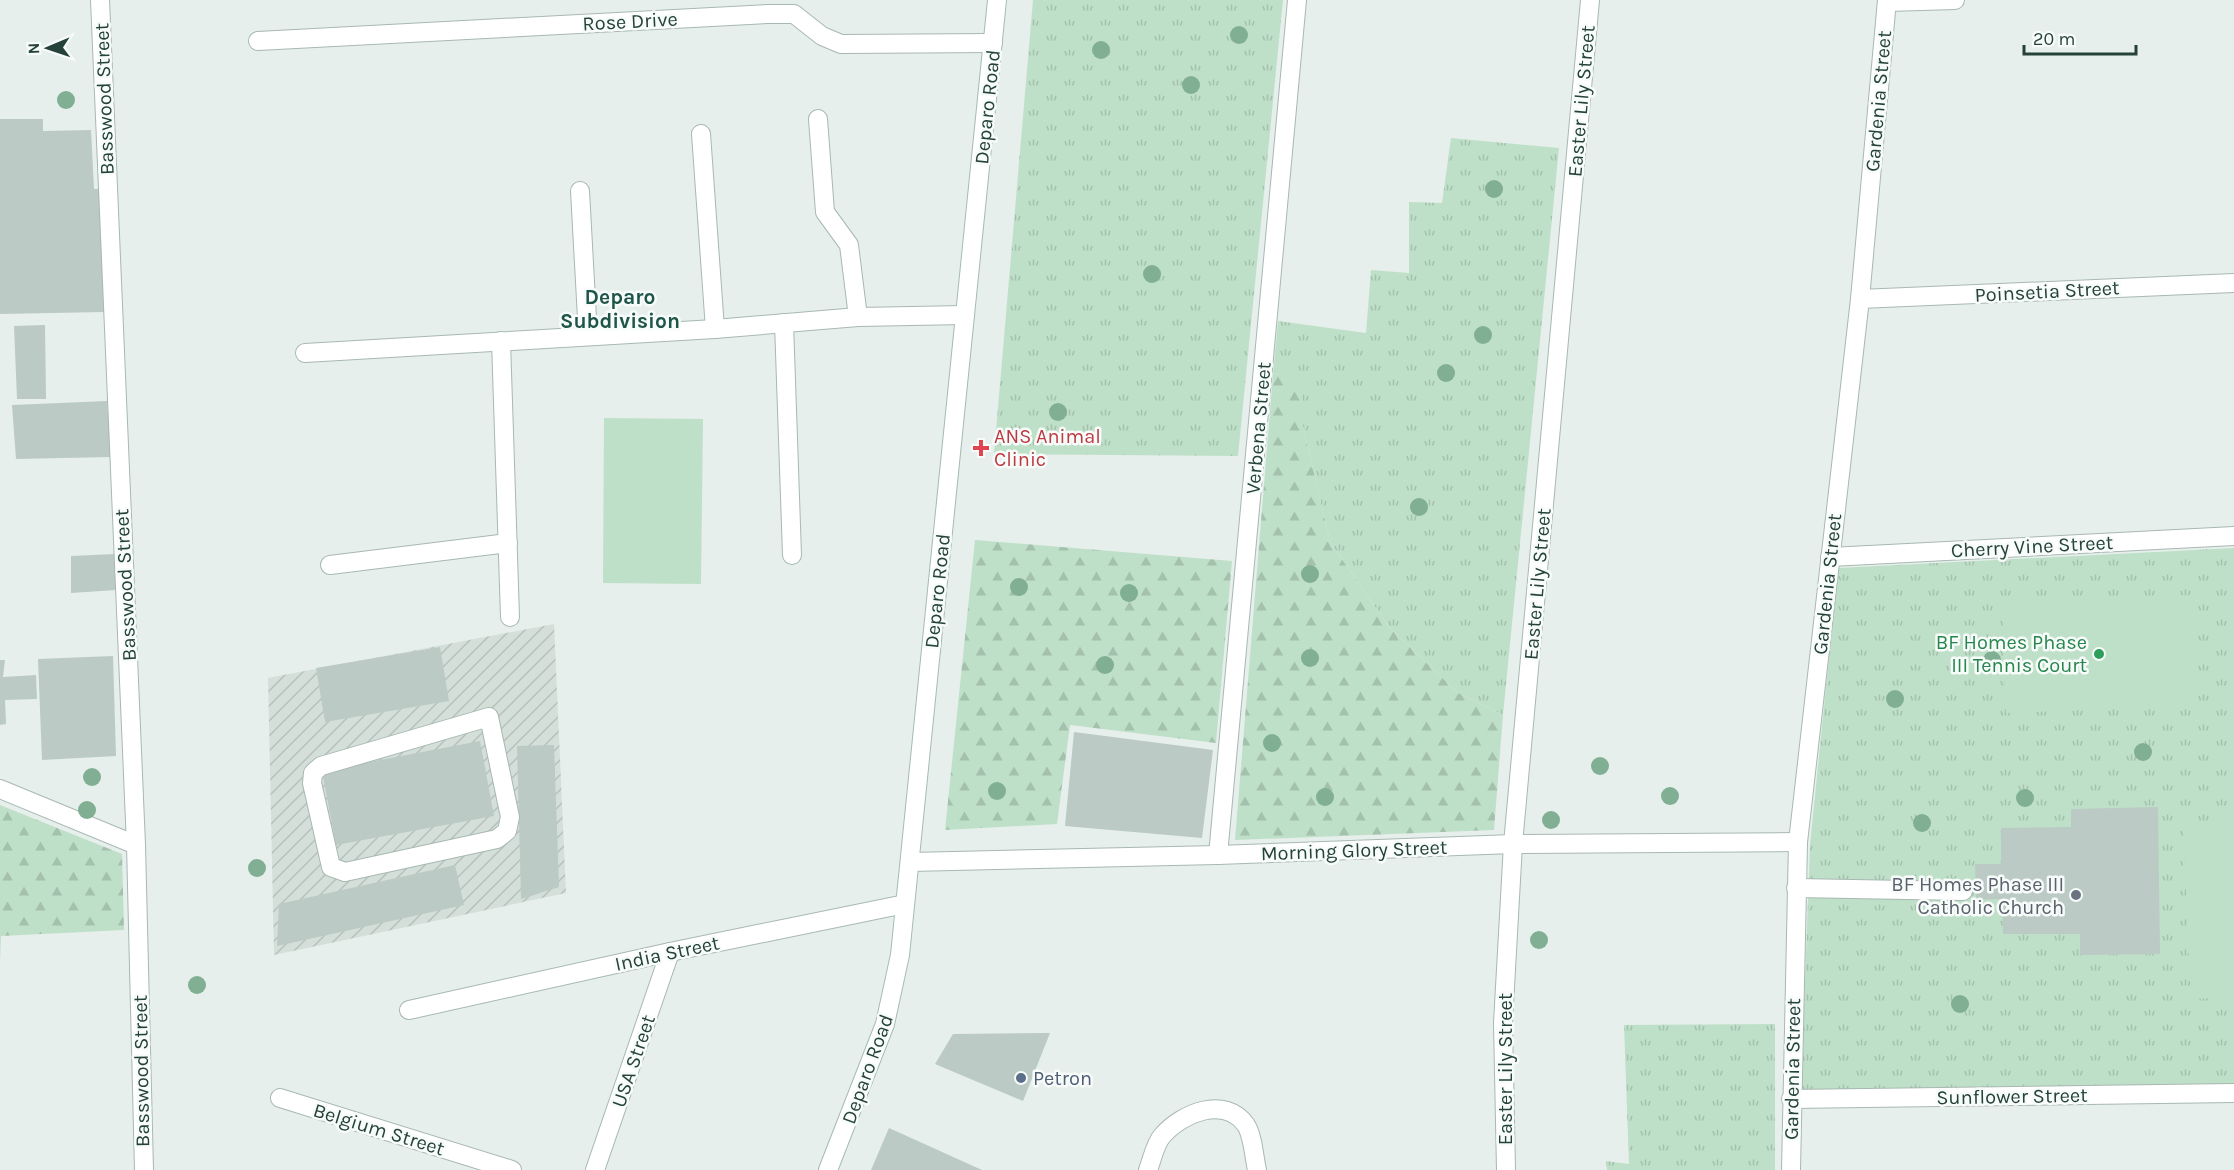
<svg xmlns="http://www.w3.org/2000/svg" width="2234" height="1170" viewBox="0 0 2234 1170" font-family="Karla,sans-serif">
<defs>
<pattern id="industrial-furrows" width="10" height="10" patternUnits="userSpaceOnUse" patternTransform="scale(1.5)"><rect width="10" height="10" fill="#d4dfda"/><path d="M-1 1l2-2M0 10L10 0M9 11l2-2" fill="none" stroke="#b6c1bc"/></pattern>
<pattern id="grass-tufts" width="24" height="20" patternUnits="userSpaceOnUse" patternTransform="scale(1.5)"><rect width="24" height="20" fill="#bfe0c8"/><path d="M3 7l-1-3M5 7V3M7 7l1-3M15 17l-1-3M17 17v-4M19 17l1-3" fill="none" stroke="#a4c1ad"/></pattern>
<pattern id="forest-firs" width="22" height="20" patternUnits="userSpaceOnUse" patternTransform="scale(1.5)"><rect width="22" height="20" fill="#bfe0c8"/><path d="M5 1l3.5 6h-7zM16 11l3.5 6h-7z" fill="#a4c1ad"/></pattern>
</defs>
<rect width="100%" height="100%" fill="#e6efeb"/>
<!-- industrial -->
<path fill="url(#industrial-furrows)" d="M554,624L566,893L274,955L268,678Z"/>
<!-- grass -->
<g fill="url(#grass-tufts)">
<path d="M1033,0H1283L1238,456L994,454Z"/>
<path d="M1451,138L1559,148L1503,715L1458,693L1389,627L1330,542L1303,426V378L1273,374L1278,321L1366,333L1371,270L1409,273V202L1442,203Z"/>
<path d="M2234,548V1084L1801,1090L1810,845L1838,568Z"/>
<path d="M1775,1024V1170H1607L1606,1161L1629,1164L1624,1025Z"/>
</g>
<!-- forest -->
<g fill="url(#forest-firs)">
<path d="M1273,374L1303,377V426L1330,542L1389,627L1458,693L1503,715L1494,830L1235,840Z"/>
<path d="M975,540L1232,561L1216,743L1070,725L1057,824L945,830Z"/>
<path d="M0,805L122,854L124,930L1,936L0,961Z"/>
</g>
<!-- park -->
<g fill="#bfe0c8">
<path d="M604,418L703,419L701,584L603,583Z"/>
<path d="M2192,595L2196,706L2006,713L2002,602Z"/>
<path d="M2234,826V997L2191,999L2183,829Z"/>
</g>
<!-- building -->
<g fill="#bbcac4">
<path d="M0,119H43V131L91,130L94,189H100L104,312L0,314Z"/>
<path d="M45,325L46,399H17L14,326Z"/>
<path d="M107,401L111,457L16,459L12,405Z"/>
<path d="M115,554L116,590L71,593V556Z"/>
<path d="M440,647L449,701L325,722L316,668Z"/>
<path d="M113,656L116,756L42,760L38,659Z"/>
<path d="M0,660H5L3,677L36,675L37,699L5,700L6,724L0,725Z"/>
<path d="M1074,732L1213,750L1202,838L1065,826Z"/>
<path d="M480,741L494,816L336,845L322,771Z"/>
<path d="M554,745L559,887L521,899L517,746Z"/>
<path d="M2158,807L2160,954L2080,955V934H2003L2002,899L1976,900L1975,864H2001V828L2071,827V809Z"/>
<path d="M455,865L464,905L277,946L279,904Z"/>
<path d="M1050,1033L1023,1101L935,1064L953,1034Z"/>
<path d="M889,1128L982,1170H871Z"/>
</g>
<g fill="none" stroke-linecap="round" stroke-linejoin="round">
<defs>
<g id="service">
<path d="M489,717L510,817L507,831L497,839L345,872L331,867L312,783L313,773L321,766Z"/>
<path d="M1796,888L1963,891"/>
<path d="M280,1098L512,1170"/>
</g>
<g id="minor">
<path d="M100,0L136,845L144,1170"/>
<path d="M1887,2L1955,0"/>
<path d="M258,41L767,14H794L822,36L841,44L993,43"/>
<path d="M818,119L825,212L849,245L858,317"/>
<path d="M701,134L715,329"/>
<path d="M580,191L588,336"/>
<path d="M1860,299L2234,283"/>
<path d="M784,323L792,555"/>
<path d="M501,341L510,617"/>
<path d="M305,353L715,329L858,317L965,315"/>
<path d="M1830,557L2234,536"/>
<path d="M330,565L508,543"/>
<path d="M0,789L136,845"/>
<path d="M1218,855L1297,0"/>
<path d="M910,862L1218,855L1513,844L1798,842"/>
<path d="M409,1010L670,952L905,904"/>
<path d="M1791,1099L2234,1093"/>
<path d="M595,1170L670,952"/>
<path d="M1148,1170C1152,1160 1155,1144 1162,1136C1182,1113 1225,1095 1246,1125C1253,1136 1254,1157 1257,1170"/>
<path d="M1506,1170L1503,1023L1513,844L1590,0"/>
<path d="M1791,1170L1798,842L1860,299L1887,0"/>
</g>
<path id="secondary" d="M828,1170L885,1024L900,955L997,0"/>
</defs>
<!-- service casing -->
<use href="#service" stroke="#a8b8b2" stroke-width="20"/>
<!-- minor casing -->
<use href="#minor" stroke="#a8b8b2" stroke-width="20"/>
<!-- secondary casing -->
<use href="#secondary" stroke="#a4bbb3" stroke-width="20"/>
<!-- service -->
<use href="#service" stroke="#fff" stroke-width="18"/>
<!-- minor -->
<use href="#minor" stroke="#fff" stroke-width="18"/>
<!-- secondary -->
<use href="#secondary" stroke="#fff" stroke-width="18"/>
</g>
<!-- trees -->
<g fill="#80af93">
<circle cx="1239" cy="35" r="9"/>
<circle cx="1101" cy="50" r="9"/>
<circle cx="1191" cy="85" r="9"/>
<circle cx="66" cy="100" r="9"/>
<circle cx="1494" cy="189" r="9"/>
<circle cx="1152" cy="274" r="9"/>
<circle cx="1483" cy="335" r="9"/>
<circle cx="1446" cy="373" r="9"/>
<circle cx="1058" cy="412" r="9"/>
<circle cx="1419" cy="507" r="9"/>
<circle cx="1310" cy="574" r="9"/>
<circle cx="1019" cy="587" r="9"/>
<circle cx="1129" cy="593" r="9"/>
<circle cx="1310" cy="658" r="9"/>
<circle cx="1992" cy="660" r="9"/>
<circle cx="1105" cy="665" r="9"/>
<circle cx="1895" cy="699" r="9"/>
<circle cx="1272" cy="743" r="9"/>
<circle cx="2143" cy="752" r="9"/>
<circle cx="1600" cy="766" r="9"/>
<circle cx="92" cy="777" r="9"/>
<circle cx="997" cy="791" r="9"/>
<circle cx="1670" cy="796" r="9"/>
<circle cx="1325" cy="797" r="9"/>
<circle cx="2025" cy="798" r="9"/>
<circle cx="87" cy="810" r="9"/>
<circle cx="1551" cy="820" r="9"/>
<circle cx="1922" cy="823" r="9"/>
<circle cx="257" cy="868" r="9"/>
<circle cx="1539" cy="940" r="9"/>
<circle cx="197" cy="985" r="9"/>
<circle cx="1960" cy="1004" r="9"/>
</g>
<!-- markers -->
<path fill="#e0444e" stroke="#f7fbf9" stroke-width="2" d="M978 439h6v6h6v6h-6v6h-6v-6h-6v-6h6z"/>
<circle fill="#2e9e5b" stroke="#f7fbf9" stroke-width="2" cx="2099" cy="654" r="6"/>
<circle fill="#6b7280" stroke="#f7fbf9" stroke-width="2" cx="2076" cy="895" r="6"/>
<circle fill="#5c6f8a" stroke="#f7fbf9" stroke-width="2" cx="1021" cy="1078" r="6"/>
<g text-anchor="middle" stroke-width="5" stroke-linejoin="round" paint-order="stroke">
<!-- street labels -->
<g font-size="20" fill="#24423a" stroke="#f7fbf9">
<text transform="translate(630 21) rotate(-3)" y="7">Rose Drive</text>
<text transform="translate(104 99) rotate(-92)" y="7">Basswood Street</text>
<text transform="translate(1581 101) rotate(-85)" y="7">Easter Lily Street</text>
<text transform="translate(1878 101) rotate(-85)" y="7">Gardenia Street</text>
<text transform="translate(987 107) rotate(-84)" y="7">Deparo Road</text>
<text transform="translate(2047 291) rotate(-3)" y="7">Poinsetia Street</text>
<text transform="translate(1258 428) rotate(-85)" y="7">Verbena Street</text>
<text transform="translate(2032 546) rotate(-3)" y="7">Cherry Vine Street</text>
<text transform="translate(1537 584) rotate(-85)" y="7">Easter Lily Street</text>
<text transform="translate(1827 584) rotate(-84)" y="7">Gardenia Street</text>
<text transform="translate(125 585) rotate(-93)" y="7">Basswood Street</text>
<text transform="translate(937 591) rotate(-84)" y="7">Deparo Road</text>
<text transform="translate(1354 850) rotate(-2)" y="7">Morning Glory Street</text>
<text transform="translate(667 953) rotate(-12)" y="7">India Street</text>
<text transform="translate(633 1061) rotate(-71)" y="7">USA Street</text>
<text transform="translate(867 1069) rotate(-70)" y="7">Deparo Road</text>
<text transform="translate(1505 1069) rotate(-90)" y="7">Easter Lily Street</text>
<text transform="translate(1792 1069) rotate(-89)" y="7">Gardenia Street</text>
<text transform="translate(141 1071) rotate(-91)" y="7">Basswood Street</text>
<text transform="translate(2012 1096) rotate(-1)" y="7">Sunflower Street</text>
<text transform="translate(379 1129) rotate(17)" y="7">Belgium Street</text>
</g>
<!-- health labels -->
<g font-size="20" fill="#be3a42" stroke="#f7fbf9" text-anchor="start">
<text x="994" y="443">ANS Animal<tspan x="994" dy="23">Clinic</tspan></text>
</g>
<!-- leisure labels -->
<g font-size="20" fill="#27864d" stroke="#f7fbf9" text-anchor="end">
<text x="2087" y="649">BF Homes Phase<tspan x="2087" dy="23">III Tennis Court</tspan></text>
</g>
<!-- worship labels -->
<g font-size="20" fill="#5b616d" stroke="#f7fbf9" text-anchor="end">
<text x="2064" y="891">BF Homes Phase III<tspan x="2064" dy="23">Catholic Church</tspan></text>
</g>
<!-- service labels -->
<g font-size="20" fill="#4e5e75" stroke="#f7fbf9" text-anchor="start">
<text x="1033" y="1085">Petron</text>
</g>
<!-- neighbourhood labels -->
<g font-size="21" font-weight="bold" fill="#1f5548" stroke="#f7fbf9">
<text x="620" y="304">Deparo<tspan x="620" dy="24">Subdivision</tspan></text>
</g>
</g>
<!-- north arrow -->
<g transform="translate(48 48) rotate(268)" stroke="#f7fbf9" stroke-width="4.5" paint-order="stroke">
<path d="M0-4.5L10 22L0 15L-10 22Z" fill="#24423a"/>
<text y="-9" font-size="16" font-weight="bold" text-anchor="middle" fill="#24423a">N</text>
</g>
<!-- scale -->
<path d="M2024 45v9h112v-9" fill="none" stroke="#24423a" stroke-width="3"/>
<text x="2033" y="45" font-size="18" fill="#24423a" stroke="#f7fbf9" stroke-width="4.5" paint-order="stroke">20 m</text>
</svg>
